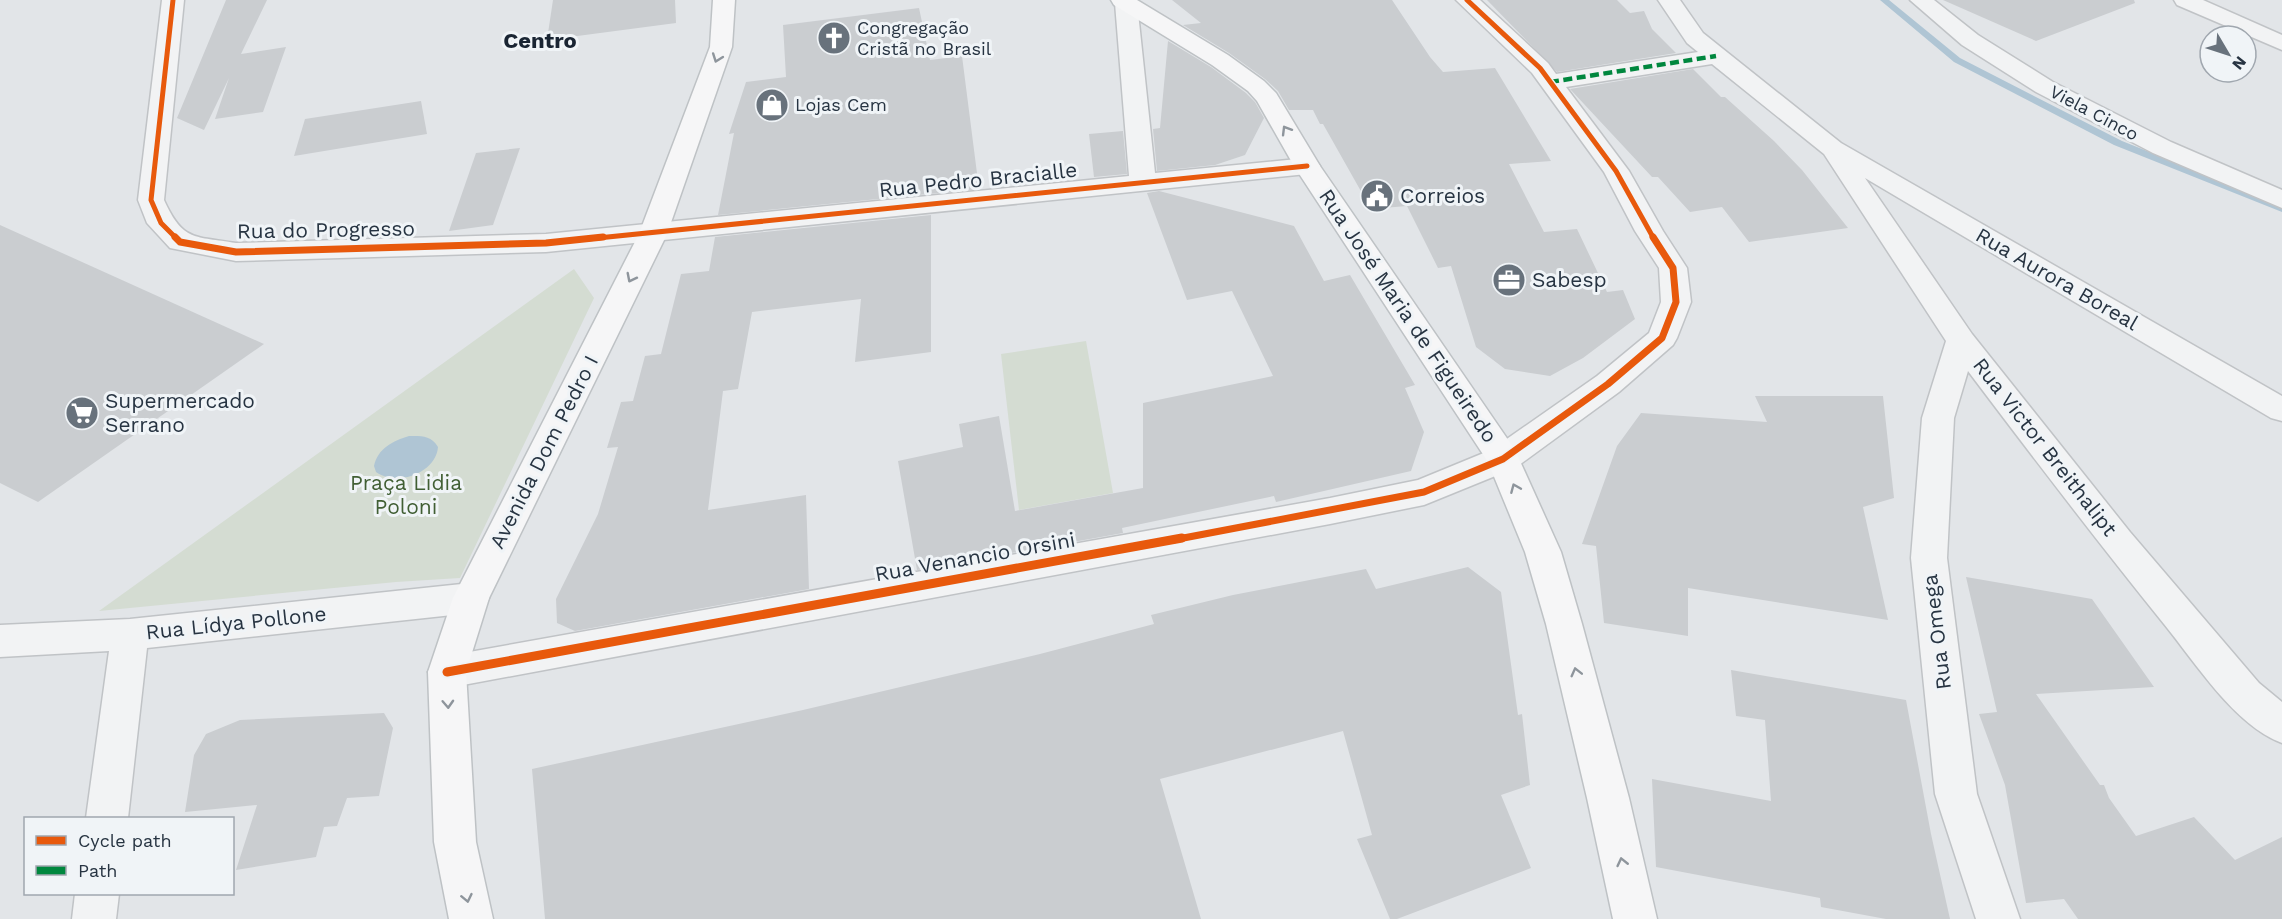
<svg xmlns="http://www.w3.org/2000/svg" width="2282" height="919" viewBox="0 0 2282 919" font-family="'Work Sans',sans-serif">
<rect width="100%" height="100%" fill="#e2e5e8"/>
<!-- green -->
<g fill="#d4dcd2">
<path d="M574,269L594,298L460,578L396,582L99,611Z"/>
<path d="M1086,341L1113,493L1019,510L1001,354Z"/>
</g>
<!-- water -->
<path fill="#afc5d4" d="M409,436C421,436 431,435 438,447C436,473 397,487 376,472L374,466C378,448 393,441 409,436Z"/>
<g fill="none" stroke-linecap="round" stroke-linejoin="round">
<!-- stream -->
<path fill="#afc5d4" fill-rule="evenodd" d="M1880,0H1889L1960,58L2122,141L2282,205V212L2114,145L1954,62Z"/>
</g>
<!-- building -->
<g fill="#cacdd0">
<path d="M226,0H267L241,54L286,47L263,112L215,119L229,78L204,130L177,118Z"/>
<path d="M553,0H675L676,23L547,40Z"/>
<path d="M1172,0H1392L1430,57L1443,72L1495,68L1551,161L1509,164L1544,232L1577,229L1607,292L1623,290L1635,319L1583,358L1550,376L1505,369L1476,347L1451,266L1438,268L1407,206L1371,209L1323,124H1320L1313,110H1289L1278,91L1265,79L1229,53L1183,25L1201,23Z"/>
<path d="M1487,0H1617L1630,13L1644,11L1652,29L1676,53L1557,72Z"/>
<path d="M1943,0H2134L2135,3L2036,41Z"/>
<path d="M919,8L930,60L962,56L979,189L718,215L734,133L729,134L746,82L786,77L783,25Z"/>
<path d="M1168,41L1211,67L1246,93L1255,102L1264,118L1245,155L1215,165L1157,171L1153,129L1160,128Z"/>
<path d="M1693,69L1721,97H1725L1774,141L1802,170L1848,228L1749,242L1722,207L1690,212L1658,177H1652L1570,89Z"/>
<path d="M421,101L427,134L294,156L305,119Z"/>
<path d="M1123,131L1127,174L1094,177L1089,134Z"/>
<path d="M520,148L493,225L449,231L476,153Z"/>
<path d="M1159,191L1294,226L1324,281L1350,275L1415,385L1405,388L1424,432L1411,471L1276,502L1274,496L1122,528L1123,533L917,570L898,461L963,447L959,424L999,416L1015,511L1143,488V403L1273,376L1232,291L1187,300L1147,193Z"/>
<path d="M931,215V352L855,362L861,299L752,312L738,389L723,391L708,510L806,495L809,589L575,631L557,623L556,599L598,514L618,447L607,448L621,402L633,401L645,356L661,354L681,274L709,271L715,237Z"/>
<path d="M0,225L264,344L38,502L0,483Z"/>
<path d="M1755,396H1883L1894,498L1863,507L1888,620L1688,588V636L1604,623L1596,546L1582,544L1617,446L1641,413L1767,422Z"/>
<path d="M1468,567L1501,592L1518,715L1522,714L1530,785L1501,795L1531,868L1397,919H1390L1357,839L1372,835L1343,731L1160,779L1201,919H545L532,769L803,710L1040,654L1154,624L1151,615L1233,595L1366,569L1376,589Z"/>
<path d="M1966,577L2092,599L2154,687L2036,694L2100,785H2104L2109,798L2136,836L2194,817L2235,860L2282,837V919H2078L2064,899L2026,903L2005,785L1979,714L1997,712Z"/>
<path d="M1731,670L1906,700L1931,834L1950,919H1886L1821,907L1820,898L1656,867L1652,779L1771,801L1765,720L1736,716Z"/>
<path d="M384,713L393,728L379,796L347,798L337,826L324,827L316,857L236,870L257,805L185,812L194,755L206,734L240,720Z"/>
</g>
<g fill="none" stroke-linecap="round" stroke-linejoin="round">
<defs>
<g id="minor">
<path d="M162,0H184L164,200C183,242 195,236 236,243L546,234L1129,176L1115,3L1117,0H1135L1137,3L1155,173L1307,158L1316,161L1320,166L1316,171L1307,174L546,252L236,261L170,248L147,223L138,200Z"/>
<path d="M1456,0H1480L1548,63L1556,74L1698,52L1687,43L1658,0H1680L1703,33L1841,143L2282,396V421L2271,418L1865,178L1972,334L2130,532L2259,683L2282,702V743C2235,726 2195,662 2164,624C2097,541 2032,456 1968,371L1954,418L1947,558L1977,794L2020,919H1976L1935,794L1911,558L1922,418L1946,341L1824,154L1712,64L1566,87L1629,171L1663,231L1687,268L1691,302L1677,338L1673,345L1619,392L1515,468L1424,505L1330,524L447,688L434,683L428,672L434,661L447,656L1330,498L1418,480L1491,450L1597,376L1649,333L1661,302L1659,268L1635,231L1604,172L1532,73Z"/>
<path d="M1910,0H1934L1978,35L2053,82L2171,142L2282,190V208L2153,153L2036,92L1962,45Z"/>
<path d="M2174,0H2203L2282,35V50L2177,5Z"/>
<path d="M471,583L484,588L489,598L484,608L471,613L147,648L128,818H86L109,651L0,657V625L130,619Z"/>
<path d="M75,894H119L116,919H72Z"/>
</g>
<g id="major">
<path d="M713,0H735L732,47L667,234L489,598L466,672L476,842L493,919H449L434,842L428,672L453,598L639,234L710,47Z"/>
<path d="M1111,0H1137L1228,55L1264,81L1276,93L1320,166L1515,450L1561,552L1582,624L1629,798L1657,919H1613L1587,798L1546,624L1525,552L1488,462L1294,166L1257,101L1248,91L1212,65L1114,5Z"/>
</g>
</defs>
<!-- minor casing -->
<use href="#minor" stroke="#c0c3c6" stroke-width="3"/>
<!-- major casing -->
<use href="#major" stroke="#bec2c5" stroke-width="3"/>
<!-- minor -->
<use href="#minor" fill="#f2f3f4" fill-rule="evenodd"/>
<!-- major -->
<use href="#major" fill="#f6f6f7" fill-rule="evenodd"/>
<!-- quiet -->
<path stroke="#00873e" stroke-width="4.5" stroke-dasharray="9 4.5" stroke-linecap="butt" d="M1550,82L1716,56"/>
<defs>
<g id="cycleway-far2">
<path d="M173,0L151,200L161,223L177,239"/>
<path d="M1467,0L1540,68L1616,171L1654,239"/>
<path d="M588,239L1307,166"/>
</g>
<g id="cycleway-far1">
<path d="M175,237L180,242L236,252L546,243L603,237"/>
<path d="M1173,540L1424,492L1503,459L1608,384L1662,338L1676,302L1673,268L1653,237"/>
</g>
<path id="cycleway" d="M447,672L1182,538"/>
</defs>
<!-- cycleway-far2 casing -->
<use href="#cycleway-far2" stroke="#f0f4f7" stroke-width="8"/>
<!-- cycleway-far1 casing -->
<use href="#cycleway-far1" stroke="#f0f4f7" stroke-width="10"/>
<!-- cycleway casing -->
<use href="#cycleway" stroke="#f0f4f7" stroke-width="13"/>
<!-- cycleway-far2 -->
<use href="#cycleway-far2" stroke="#e8590c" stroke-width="5"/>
<!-- cycleway-far1 -->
<use href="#cycleway-far1" stroke="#e8590c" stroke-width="7"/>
<!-- cycleway -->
<use href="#cycleway" stroke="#e8590c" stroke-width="9"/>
</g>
<!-- one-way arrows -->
<defs><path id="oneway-chevron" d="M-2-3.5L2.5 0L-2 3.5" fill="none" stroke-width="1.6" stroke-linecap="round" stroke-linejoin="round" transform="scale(1.5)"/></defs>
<g stroke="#8e959c">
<use href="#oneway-chevron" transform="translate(717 58) rotate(110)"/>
<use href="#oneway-chevron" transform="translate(1286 130) rotate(-121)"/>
<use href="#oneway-chevron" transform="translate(631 278) rotate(117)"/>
<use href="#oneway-chevron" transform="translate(1515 488) rotate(-113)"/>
<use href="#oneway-chevron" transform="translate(1576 672) rotate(-104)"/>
<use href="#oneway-chevron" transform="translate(448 704) rotate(87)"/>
<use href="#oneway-chevron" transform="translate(1622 862) rotate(-103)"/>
<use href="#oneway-chevron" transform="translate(467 898) rotate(78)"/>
</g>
<!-- icons -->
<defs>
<symbol id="church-disc" viewBox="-11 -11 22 22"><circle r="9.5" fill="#68727c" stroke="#f0f4f7"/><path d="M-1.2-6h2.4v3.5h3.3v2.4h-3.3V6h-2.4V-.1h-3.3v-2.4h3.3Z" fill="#fff"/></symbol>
<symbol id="shop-disc" viewBox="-11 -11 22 22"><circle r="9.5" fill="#68727c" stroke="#f0f4f7"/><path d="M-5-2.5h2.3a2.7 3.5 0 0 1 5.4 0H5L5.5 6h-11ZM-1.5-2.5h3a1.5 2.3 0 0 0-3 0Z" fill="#fff"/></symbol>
<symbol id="civic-disc" viewBox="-11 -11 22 22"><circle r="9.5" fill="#68727c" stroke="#f0f4f7"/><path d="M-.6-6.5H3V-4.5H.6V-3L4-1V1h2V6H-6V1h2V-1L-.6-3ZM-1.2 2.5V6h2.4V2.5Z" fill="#fff"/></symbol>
<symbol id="office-disc" viewBox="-11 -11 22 22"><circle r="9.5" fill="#68727c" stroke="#f0f4f7"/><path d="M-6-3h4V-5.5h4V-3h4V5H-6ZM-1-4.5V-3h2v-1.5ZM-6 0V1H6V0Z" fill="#fff"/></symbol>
<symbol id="supermarket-disc" viewBox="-11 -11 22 22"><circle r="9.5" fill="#68727c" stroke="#f0f4f7"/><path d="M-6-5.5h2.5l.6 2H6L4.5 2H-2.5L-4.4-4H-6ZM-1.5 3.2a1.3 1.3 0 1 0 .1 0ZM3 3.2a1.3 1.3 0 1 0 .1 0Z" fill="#fff"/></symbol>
</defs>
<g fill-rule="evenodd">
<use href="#church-disc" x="815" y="19" width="38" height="38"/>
<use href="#shop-disc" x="753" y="86" width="38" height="38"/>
<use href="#civic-disc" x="1358" y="177" width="38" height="38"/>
<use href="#office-disc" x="1490" y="261" width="38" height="38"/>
<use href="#supermarket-disc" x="63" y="394" width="38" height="38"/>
</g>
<g text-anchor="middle" stroke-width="6" stroke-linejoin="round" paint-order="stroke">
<!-- far-poi labels -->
<g font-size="18" fill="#273442" stroke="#f0f4f7" text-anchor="start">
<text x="857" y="34">Congregação<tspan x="857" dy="21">Cristã no Brasil</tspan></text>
<text x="795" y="111">Lojas Cem</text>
</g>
<!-- far-street labels -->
<g font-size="18" fill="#273442" stroke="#f0f4f7">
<text transform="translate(2094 113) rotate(28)" y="6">Viela Cinco</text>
</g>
<!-- street labels -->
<g font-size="21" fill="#273442" stroke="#f0f4f7">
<text transform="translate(978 180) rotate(-6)" y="7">Rua Pedro Bracialle</text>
<text transform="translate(326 230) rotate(-1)" y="7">Rua do Progresso</text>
<text transform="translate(2057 279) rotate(30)" y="7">Rua Aurora Boreal</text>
<text transform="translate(1408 316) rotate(56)" y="7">Rua José Maria de Figueiredo</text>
<text transform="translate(2045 447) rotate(52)" y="7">Rua Victor Breithalipt</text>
<text transform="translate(544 452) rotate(-63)" y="7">Avenida Dom Pedro I</text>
<text transform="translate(975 557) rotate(-10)" y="7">Rua Venancio Orsini</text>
<text transform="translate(236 623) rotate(-6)" y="7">Rua Lídya Pollone</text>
<text transform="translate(1937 632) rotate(-97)" y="7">Rua Omega</text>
</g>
<!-- poi labels -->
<g font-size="21" fill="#273442" stroke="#f0f4f7" text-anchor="start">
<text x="1400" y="203">Correios</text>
<text x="1532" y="287">Sabesp</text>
<text x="105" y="408">Supermercado<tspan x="105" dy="24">Serrano</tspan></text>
</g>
<!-- park labels -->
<g font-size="21" fill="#415f34" stroke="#f0f4f7">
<text x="406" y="490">Praça Lidia<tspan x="406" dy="24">Poloni</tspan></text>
</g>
<!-- far-district labels -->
<g font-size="22" font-weight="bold" fill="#1a2533" stroke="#f0f4f7">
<text x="540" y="48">Centro</text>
</g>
</g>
<!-- legend -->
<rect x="24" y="817" width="210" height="78" fill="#f0f4f7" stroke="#a0a7af" stroke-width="1.5"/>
<rect x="36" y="836" width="30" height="9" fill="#e8590c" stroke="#a0a7af" stroke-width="1.5"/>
<text x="78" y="847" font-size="18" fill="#273442">Cycle path</text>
<rect x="36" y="866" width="30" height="9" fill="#00873e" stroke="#a0a7af" stroke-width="1.5"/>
<text x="78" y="877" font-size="18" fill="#273442">Path</text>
<!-- north arrow -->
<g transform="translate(2228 54) rotate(129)"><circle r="28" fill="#f0f4f7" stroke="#a0a7af" stroke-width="1.5"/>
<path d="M0-4.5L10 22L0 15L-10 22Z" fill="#68727c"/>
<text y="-9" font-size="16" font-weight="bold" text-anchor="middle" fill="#273442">N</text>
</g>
</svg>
